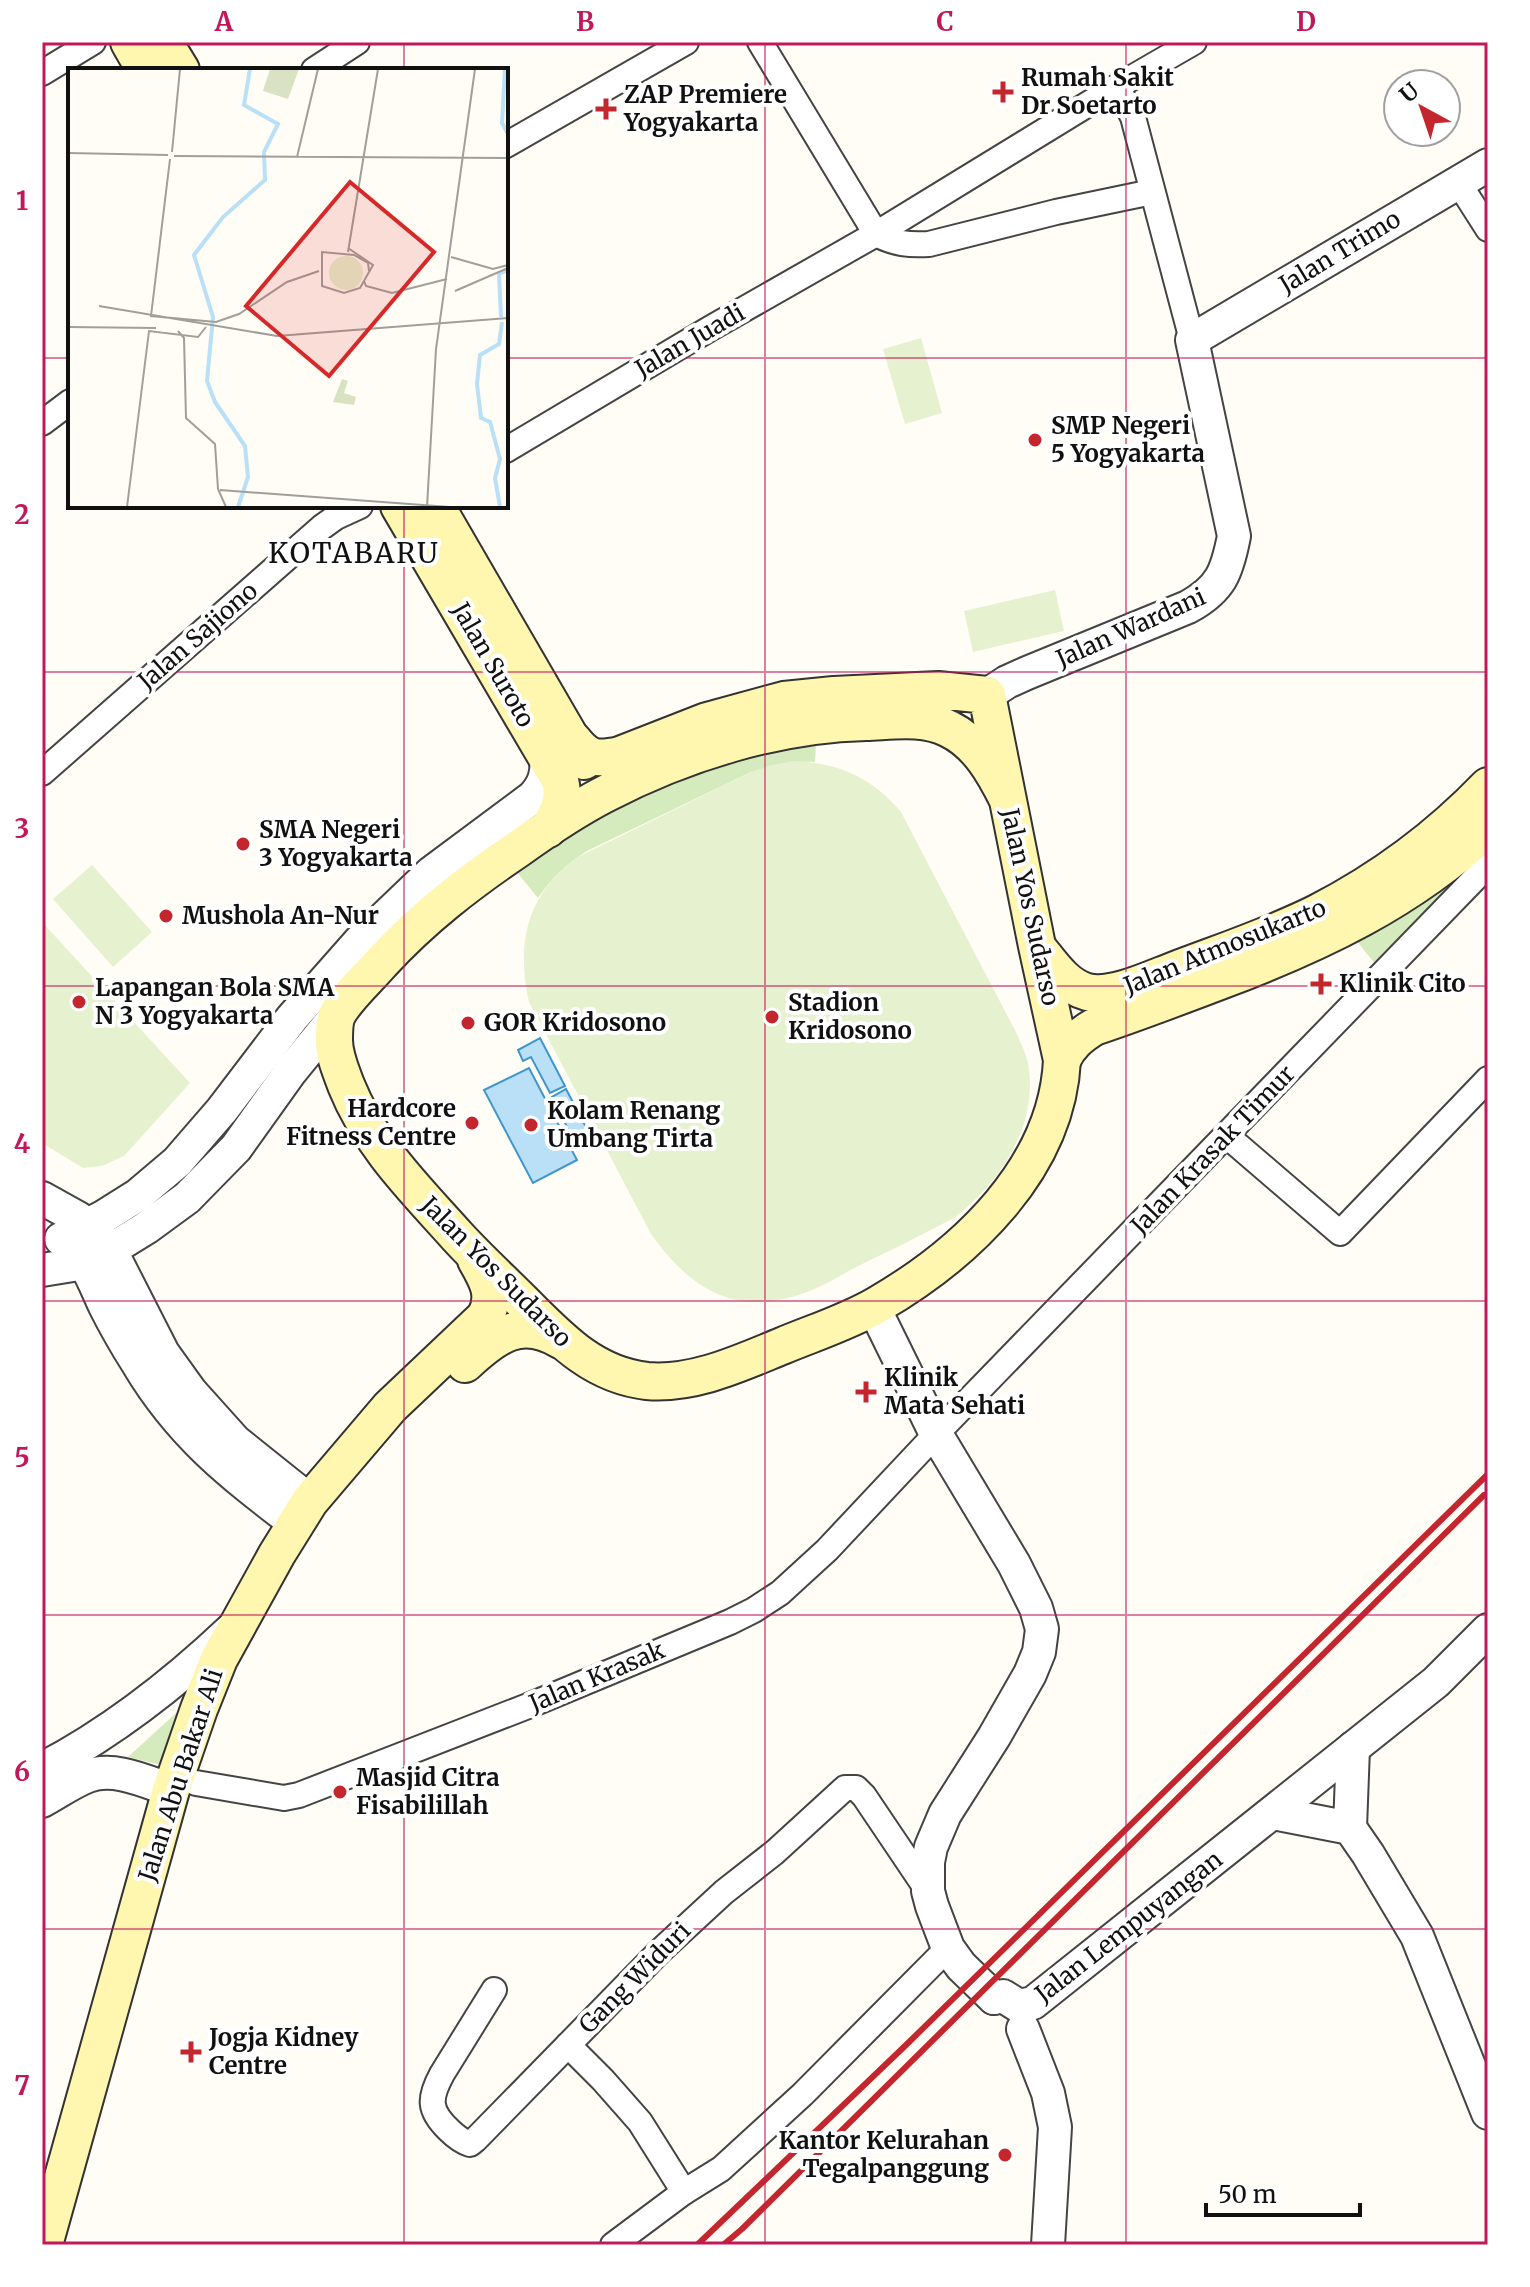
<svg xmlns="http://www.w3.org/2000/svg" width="1530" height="2287" viewBox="0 0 1530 2287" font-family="Merriweather,serif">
<rect width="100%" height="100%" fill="#fffdf5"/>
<!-- green -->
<g fill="#d5ebbd">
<path d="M816,744L815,762C792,761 772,765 749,773L587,851C566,864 552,878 538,898L515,870C545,851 574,831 605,814C669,781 745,756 816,744Z"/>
<path d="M1474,861L1478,866L1376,965L1356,940Z"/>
<path d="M176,1713H180L165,1766L128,1757Z"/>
</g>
<!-- pitch -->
<g fill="#e6f2cf">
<path d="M921,338L942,413L905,424L883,349Z"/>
<path d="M1055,590L1064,631L973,652L964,611Z"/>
<path d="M794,761C838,763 872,777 901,812L1017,1034C1021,1044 1026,1054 1028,1063C1039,1125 1001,1182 954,1218C921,1235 888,1252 854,1268C838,1277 822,1287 804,1293C736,1318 690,1289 651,1234L529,1002C516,944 526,896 576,858L749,773L772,765Z"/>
<path d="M92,865L152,932L113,967L53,899Z"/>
<path d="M42,922L190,1083L124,1156L102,1166L83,1168L42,1143Z"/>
</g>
<!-- water -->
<g fill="#b9e0f7" stroke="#3f96cf" stroke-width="2">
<path d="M540,1038L565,1086L550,1093L531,1057L523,1061L518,1050Z"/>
<path d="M529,1068L577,1160L533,1183L484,1090Z"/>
<path d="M566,1089L589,1133L574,1141L552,1097Z"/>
</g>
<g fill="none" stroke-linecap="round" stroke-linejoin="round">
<defs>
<g id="minor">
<path d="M760,42L876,234"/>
<path d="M314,70L357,42"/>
<path d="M42,73L93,42"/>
<path d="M1111,90L1194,42"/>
<path d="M506,145L686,42"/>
<path d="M1458,182L1488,229"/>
<path d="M876,234C895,244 909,245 929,244L1056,212L1152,192"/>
<path d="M42,423L70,402"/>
<path d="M506,450L711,328L876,234L1111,90L1123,98L1133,117L1192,340"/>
<path d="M42,773L322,527L336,517L360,506"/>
<path d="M1227,1136L1340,1233L1488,1079"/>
<path d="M196,1783L284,1798L299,1795L528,1706L730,1622L754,1610L780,1593L827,1550L936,1434L1488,865"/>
<path d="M494,1990L442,2074C429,2098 428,2110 449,2130C455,2136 461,2141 470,2144L475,2140L659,1952L724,1892L775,1852L845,1788H856L864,1796L928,1891"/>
<path d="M568,2045L603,2080L640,2122L684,2192"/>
<path d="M613,2245L684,2192L721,2169L803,2094L948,1948"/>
</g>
<g id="tertiary">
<path d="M987,695L1007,682L1027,673L1188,607C1221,589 1227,572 1234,536L1192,340L1488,165"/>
<path d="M42,1198L78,1218L98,1234L111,1251L163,1353L191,1392L235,1441L310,1501"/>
<path d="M61,1239L103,1217L138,1195L177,1162L222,1110L292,1018L360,941L431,873L533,797C544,785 548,774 546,756"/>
<path d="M72,1247C88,1264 95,1285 105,1306C115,1326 126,1345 138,1364C181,1436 231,1474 296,1524"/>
<path d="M42,1270L85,1263L99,1257L146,1228L187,1198L236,1148L291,1071L336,1016"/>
<path d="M874,1308L936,1434L1014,1564L1036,1608L1042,1629L1039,1652L1030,1674L994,1737L945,1814L931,1847L928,1862V1891L932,1906L948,1948L961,1966L994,1998"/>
<path d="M42,1769C111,1733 175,1683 232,1629"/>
<path d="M42,1801C57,1793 72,1782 88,1776C114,1766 147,1782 171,1790"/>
<path d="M1273,1813L1350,1828L1368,1854L1417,1936L1488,2113"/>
<path d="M1350,1828L1353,1748"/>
<path d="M994,1998L1003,1996L1019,2006L1033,2003L1436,1682L1488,1630"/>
<path d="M1023,2029L1048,2093L1055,2127L1048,2245"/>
</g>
<g id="secondary">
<path d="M129,42L145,70"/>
<path d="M164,42L181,70"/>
<path d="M399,506L560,780C565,799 558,813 548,829"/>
<path d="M436,506L584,761"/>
<path d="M573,740C588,759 596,760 620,755L707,721L784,700L834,695L938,690L987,695L1037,946L1062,1060C1057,1169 965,1254 877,1305C848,1322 813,1333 782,1346C740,1363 694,1385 647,1381C593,1375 560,1339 523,1302C501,1280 478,1259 457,1236C415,1189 370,1145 346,1085C341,1071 334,1056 334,1040C334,1032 334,1020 338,1013C348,996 368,978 381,963C422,918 468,883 518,849C546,829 574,810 605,794C684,753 777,724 866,722C894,721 923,716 949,729C978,743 994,772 1008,800"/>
<path d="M1038,948C1051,964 1065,986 1087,992C1112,998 1151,979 1175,970C1222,952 1271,936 1317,913C1381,880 1438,838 1488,786"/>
<path d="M1062,1060C1069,1045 1079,1036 1094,1027C1136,1013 1178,997 1220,981C1319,944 1410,901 1488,828"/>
<path d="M465,1364C495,1336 521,1316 560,1340"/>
<path d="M44,2245L171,1790L199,1709L219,1659L277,1554L310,1501L390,1407L485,1317C497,1296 487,1279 476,1260"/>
</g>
</defs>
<!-- minor casing -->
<use href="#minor" stroke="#444" stroke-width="28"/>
<!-- tertiary casing -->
<use href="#tertiary" stroke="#444" stroke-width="36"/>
<!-- secondary casing -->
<use href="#secondary" stroke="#333" stroke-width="40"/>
<!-- minor -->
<use href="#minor" stroke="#fff" stroke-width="24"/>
<!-- tertiary -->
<use href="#tertiary" stroke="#fff" stroke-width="32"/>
<!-- secondary -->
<use href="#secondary" stroke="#fff6b0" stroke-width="36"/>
<!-- rail -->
<g stroke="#c4262e" stroke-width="6">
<path d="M697,2245L906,2045L1488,1474"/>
<path d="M723,2245L742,2229L1484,1495"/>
</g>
</g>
<!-- grid -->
<path fill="none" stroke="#c2185b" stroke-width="2" stroke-opacity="0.55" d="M404,42V70M765,42V2245M1126,42V2245M42,358H70M506,358H1488M404,506V2245M42,672H1488M42,986H1488M42,1301H1488M42,1615H1488M42,1929H1488"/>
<!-- markers -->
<g fill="#c4262e" stroke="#fff" stroke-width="3">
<path d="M999 80h8v8h8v8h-8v8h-8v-8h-8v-8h8z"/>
<path d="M602 97h8v8h8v8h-8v8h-8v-8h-8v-8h8z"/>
<circle cx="1035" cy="440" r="8"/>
<circle cx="243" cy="844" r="8"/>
<circle cx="166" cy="916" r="8"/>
<path d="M1317 972h8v8h8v8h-8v8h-8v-8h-8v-8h8z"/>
<circle cx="79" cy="1002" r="8"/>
<circle cx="772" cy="1017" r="8"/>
<circle cx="468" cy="1023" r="8"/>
<circle cx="472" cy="1123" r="8"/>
<circle cx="531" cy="1125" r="8"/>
<path d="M862 1380h8v8h8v8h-8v8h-8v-8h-8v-8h8z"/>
<circle cx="340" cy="1792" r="8"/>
<path d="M187 2040h8v8h8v8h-8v8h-8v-8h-8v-8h8z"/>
<circle cx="1005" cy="2155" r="8"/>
</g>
<g text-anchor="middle" stroke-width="8" stroke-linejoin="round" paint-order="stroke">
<!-- poi labels -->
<g font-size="24" font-weight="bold" fill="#111" stroke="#fff" text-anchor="start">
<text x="1021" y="86">Rumah Sakit<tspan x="1021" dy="28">Dr Soetarto</tspan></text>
<text x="624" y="103">ZAP Premiere<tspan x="624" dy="28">Yogyakarta</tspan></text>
<text x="1051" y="434">SMP Negeri<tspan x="1051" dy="28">5 Yogyakarta</tspan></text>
<text x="259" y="838">SMA Negeri<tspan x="259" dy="28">3 Yogyakarta</tspan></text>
<text x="182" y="924">Mushola An-Nur</text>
<text x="1339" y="992">Klinik Cito</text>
<text x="95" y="996">Lapangan Bola SMA<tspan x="95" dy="28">N 3 Yogyakarta</tspan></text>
<text x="788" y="1011">Stadion<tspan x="788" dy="28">Kridosono</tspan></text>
<text x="484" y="1031">GOR Kridosono</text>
<text x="456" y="1117" text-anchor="end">Hardcore<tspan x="456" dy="28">Fitness Centre</tspan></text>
<text x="547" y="1119">Kolam Renang<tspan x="547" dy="28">Umbang Tirta</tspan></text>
<text x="884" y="1386">Klinik<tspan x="884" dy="28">Mata Sehati</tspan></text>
<text x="356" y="1786">Masjid Citra<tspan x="356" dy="28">Fisabilillah</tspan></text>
<text x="209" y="2046">Jogja Kidney<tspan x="209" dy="28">Centre</tspan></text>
<text x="989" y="2149" text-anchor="end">Kantor Kelurahan<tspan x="989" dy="28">Tegalpanggung</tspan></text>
</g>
<!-- street labels -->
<g font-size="24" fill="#111" stroke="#fff">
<text transform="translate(1340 252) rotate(-31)" y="8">Jalan Trimo</text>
<text transform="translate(690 341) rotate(-30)" y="8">Jalan Juadi</text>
<text transform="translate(1131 628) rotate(-24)" y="8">Jalan Wardani</text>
<text transform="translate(198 636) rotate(-41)" y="8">Jalan Sajiono</text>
<text transform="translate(493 665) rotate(60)" y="8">Jalan Suroto</text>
<text transform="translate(1030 907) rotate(78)" y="8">Jalan Yos Sudarso</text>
<text transform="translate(1225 947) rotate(-22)" y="8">Jalan Atmosukarto</text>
<text transform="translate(1213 1150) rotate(-46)" y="8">Jalan Krasak Timur</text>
<text transform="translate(496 1272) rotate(45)" y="8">Jalan Yos Sudarso</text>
<text transform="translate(597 1677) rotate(-23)" y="8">Jalan Krasak</text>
<text transform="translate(181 1775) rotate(-72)" y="8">Jalan Abu Bakar Ali</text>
<text transform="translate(1129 1927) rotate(-38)" y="8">Jalan Lempuyangan</text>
<text transform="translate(635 1978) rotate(-45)" y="8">Gang Widuri</text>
</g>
<!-- quarter labels -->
<g font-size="28" letter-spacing="2" fill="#111" stroke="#fff">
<text x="354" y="563">KOTABARU</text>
</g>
</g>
<!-- overview -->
<g transform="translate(68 68)">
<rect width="440" height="440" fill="#fffdf5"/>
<path d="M202,1H231L220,31L195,23ZM274,311L280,313L276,325L288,329L286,337L265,334Z" fill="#d9e3c4"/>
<path d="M261 205a17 17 0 1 1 34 0a17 17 0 1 1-34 0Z" fill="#e6f2cf"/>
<path fill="none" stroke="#b9e0f7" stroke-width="4" d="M437,1L434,55L440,66M440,133V161M433,249L431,206L440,202M170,439L180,409L177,378L147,334L139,313L145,249L126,187L155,149L197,112L196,84L210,56L176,37L182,1M432,439L427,410L432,391L422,354L413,350L409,316L412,287L431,276L434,254"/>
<path fill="none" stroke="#a09f9a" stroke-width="2" d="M104,84L112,1M0,85L100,87M106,88L440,90M229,89L250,1M102,91L83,248L148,254L171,246L219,214L251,203M280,180L305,197L292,220L276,225L254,218V184L286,187L300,195L301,203M280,184L310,1M383,189L425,201L440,197M296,213L298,218L324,225L379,211M387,223L440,200M31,238L209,268L440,250M0,259L88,260M110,263L116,270L118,350L147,376L150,421L158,439M152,422L382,439M59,439L81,263L130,269L138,259M359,439L368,281L407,1"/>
<path fill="#d62828" fill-opacity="0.15" stroke="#d62828" stroke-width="4" d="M282,114L366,184L261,308L178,238Z"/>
<rect width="440" height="440" fill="none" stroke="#111" stroke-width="4"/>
</g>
<!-- border -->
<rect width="1530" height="2287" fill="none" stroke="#ffffff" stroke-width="88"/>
<!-- north arrow -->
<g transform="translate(1422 108) rotate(320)"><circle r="38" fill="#ffffff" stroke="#a0a0a0" stroke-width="2"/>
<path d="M0-6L14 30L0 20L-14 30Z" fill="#c4262e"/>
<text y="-12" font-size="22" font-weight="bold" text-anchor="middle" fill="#111111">U</text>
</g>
<!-- scale -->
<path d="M1206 2203v12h154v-12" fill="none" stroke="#111111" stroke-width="4"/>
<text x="1218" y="2203" font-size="24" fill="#111111" stroke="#ffffff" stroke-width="6" paint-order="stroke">50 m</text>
<rect x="44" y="44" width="1442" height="2199" fill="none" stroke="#c2185b" stroke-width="3"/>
<g font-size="26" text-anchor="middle" font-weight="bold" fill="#c2185b">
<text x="224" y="31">A</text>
<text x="585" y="31">B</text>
<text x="945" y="31">C</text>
<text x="1306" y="31">D</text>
<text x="22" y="210">1</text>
<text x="22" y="524">2</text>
<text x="22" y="838">3</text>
<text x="22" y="1153">4</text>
<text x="22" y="1467">5</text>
<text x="22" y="1781">6</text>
<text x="22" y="2095">7</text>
</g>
</svg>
